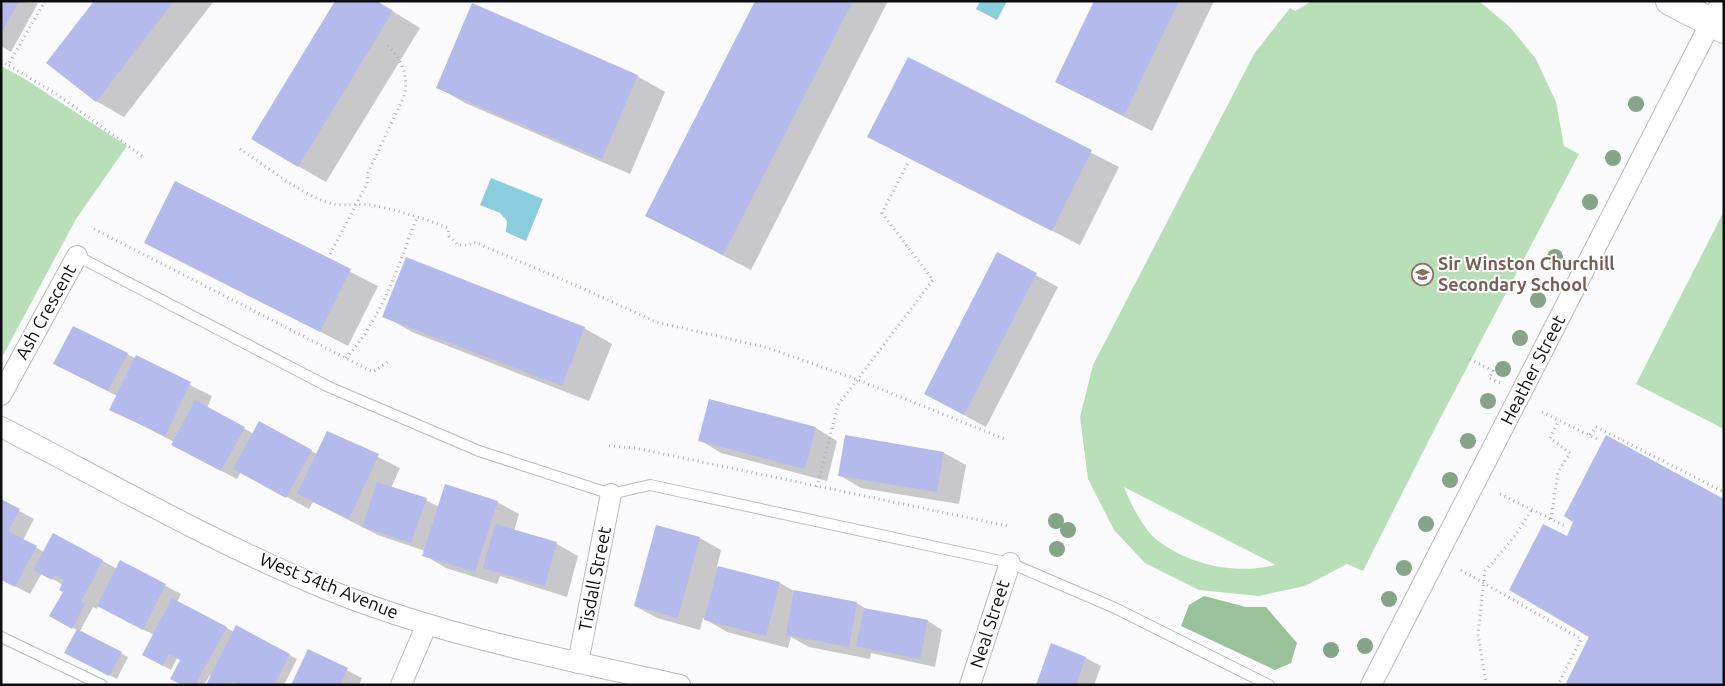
<svg xmlns="http://www.w3.org/2000/svg" width="1725" height="686" viewBox="0 0 1725 686" font-family="Ubuntu,sans-serif">
<rect width="100%" height="100%" fill="#fbfbfe"/>
<!-- green -->
<g fill="#b8dfb8" fill-rule="evenodd">
<path d="M1312,1L1480,2L1510,27L1536,59L1556,102L1564,146L1579,154L1432,434L1363,571L1347,564L1305,586L1259,596L1199,590L1145,563L1114,530L1088,479L1080,417L1093,365L1254,54L1290,8L1295,11ZM1124,487L1274,564L1275,565C1236,575 1189,565 1157,540C1144,530 1130,503 1124,487Z"/>
<path d="M1,66L25,79L127,146L76,219L1,359Z"/>
<path d="M1724,211V429L1636,384Z"/>
</g>
<!-- forest -->
<path fill="#9ac29a" d="M1204,596L1246,607H1266L1297,643L1291,663L1275,670L1181,626L1189,605Z"/>
<!-- water -->
<g fill="#8acddc">
<path d="M980,1H1007L997,20L976,9Z"/>
<path d="M491,178L543,199L526,241L506,232L507,221L500,213L480,205Z"/>
</g>
<!-- shadow -->
<g fill="#0003">
<path d="M1,1L38,3L11,52L1,46Z"/>
<path d="M96,1H214L124,117L96,101Z"/>
<path d="M376,1L420,28L326,182L298,166Z"/>
<path d="M757,1H888L751,270L647,216Z"/>
<path d="M1095,1H1214L1152,131L1056,82Z"/>
<path d="M908,59L1119,167L1080,245L869,137Z"/>
<path d="M637,76L665,92L630,174L465,103L437,87Z"/>
<path d="M175,183L378,286L348,346L146,242Z"/>
<path d="M997,254L1058,287L986,427L925,394Z"/>
<path d="M384,316L584,328L612,344L589,401L412,332Z"/>
<path d="M127,354L212,396L207,408L254,434L260,423L317,454L328,432L400,468L391,488L426,500L439,507L497,502L519,514L514,531L557,544L578,556L567,597L500,576L497,584L446,568L424,555L425,551L378,535L313,502L309,509L241,472L237,479L187,453L174,442L111,409L117,396L70,372Z"/>
<path d="M816,428L837,441L827,481L721,453L700,440Z"/>
<path d="M944,453L966,465L959,504L861,488L839,475Z"/>
<path d="M1,501L34,519L23,540L44,552L103,561L117,569L121,562L181,594L177,602L234,632L237,627L297,659L284,685H207L212,676L210,675L204,685H183L182,660L177,658L171,670L144,655L154,635L98,606L97,609L93,607L80,631L128,657L117,679L73,657L77,630L51,616L64,592L63,585L42,573L30,594L1,579Z"/>
<path d="M700,538L721,550L717,567L780,583L794,591L857,603L868,610L928,621L942,630L935,667L871,653L870,659L809,647L791,637L788,648L727,632L703,618L700,630L657,618L635,606Z"/>
<path d="M1052,645L1086,658L1101,666L1094,685H1037Z"/>
<path d="M309,651L362,678L359,685H292Z"/>
</g>
<!-- building -->
<g fill="#b4bbec">
<path d="M1,1H19L1,34Z"/>
<path d="M94,1H174L96,102L46,63Z"/>
<path d="M335,1H377L393,11L298,167L251,139Z"/>
<path d="M755,1H853L723,255L645,216Z"/>
<path d="M1094,1H1179L1124,116L1055,82Z"/>
<path d="M472,3L638,75L602,159L436,88Z"/>
<path d="M908,57L1092,150L1052,231L867,137Z"/>
<path d="M175,181L351,269L320,332L144,243Z"/>
<path d="M997,252L1037,273L964,415L924,394Z"/>
<path d="M406,257L585,327L562,386L382,317Z"/>
<path d="M73,326L128,353L108,391L53,364Z"/>
<path d="M136,355L191,382L165,436L109,410Z"/>
<path d="M709,399L816,427L805,469L698,441Z"/>
<path d="M195,400L245,427L221,471L171,445Z"/>
<path d="M259,421L312,450L286,498L233,469Z"/>
<path d="M327,431L379,454L349,519L297,494Z"/>
<path d="M845,435L944,452L937,492L838,476Z"/>
<path d="M1606,435L1724,499V685H1565L1589,637L1509,590L1543,524L1567,536L1573,522L1564,516Z"/>
<path d="M377,482L427,498L411,543L362,527Z"/>
<path d="M445,484L498,501L475,572L422,556Z"/>
<path d="M1,499L20,509L8,531L37,546L15,587L1,580Z"/>
<path d="M495,524L557,542L545,586L483,568Z"/>
<path d="M656,525L700,537L678,618L634,606Z"/>
<path d="M53,533L103,560L81,602L85,604L72,629L49,616L63,592L59,590L64,580L55,575L52,580L33,570Z"/>
<path d="M120,560L166,584L143,630L97,606Z"/>
<path d="M718,566L780,582L766,636L704,620Z"/>
<path d="M794,590L857,602L849,647L786,635Z"/>
<path d="M172,598L227,627L195,685H182L170,679L180,660L169,654L163,666L142,655Z"/>
<path d="M864,608L928,620L920,659L856,646Z"/>
<path d="M236,625L290,654L274,685H239L233,681L231,685H206Z"/>
<path d="M77,629L122,652L109,676L64,653Z"/>
<path d="M1051,643L1086,657L1076,685H1036Z"/>
<path d="M308,649L348,668L340,685H291Z"/>
</g>
<g fill="none" stroke-linecap="round" stroke-linejoin="round">
<defs>
<g id="lane">
<path d="M77,256L329,387L479,451L611,494L650,485L1010,563L1115,608L1269,685"/>
<path d="M1,637L102,685"/>
</g>
<g id="street">
<path d="M1,395L77,256"/>
<path d="M1,427C104,480 205,538 312,583C429,633 557,658 680,685"/>
<path d="M578,663L611,494"/>
<path d="M401,685L427,624"/>
<path d="M970,685L1010,563"/>
<path d="M1371,685L1722,1"/>
</g>
<path id="secondary" d="M1670,1L1724,29"/>
</defs>
<!-- lane casing -->
<use href="#lane" stroke="#b9bbc2" stroke-width="12"/>
<!-- street casing -->
<use href="#street" stroke="#b9bbc2" stroke-width="22"/>
<!-- secondary casing -->
<use href="#secondary" stroke="#b9bbc2" stroke-width="30"/>
<!-- path -->
<g stroke="#b0b0b3" stroke-width="3" stroke-dasharray="1 4" stroke-linecap="butt">
<path d="M45,1L8,65L55,93L142,156"/>
<path d="M1,61L8,65"/>
<path d="M240,149C268,167 297,192 329,203C343,207 357,203 371,205C397,210 423,218 448,228L449,236L458,245H469L474,242L575,285L656,322L765,347L856,379L1007,440"/>
<path d="M94,229L373,372L388,362"/>
<path d="M330,254L367,184L368,173L405,94C408,72 401,58 385,43"/>
<path d="M346,358C382,319 398,266 417,217"/>
<path d="M1470,359L1493,371L1489,378L1500,383"/>
<path d="M1542,412L1599,440"/>
<path d="M1590,435L1596,427L1724,492"/>
<path d="M609,446L635,448L1008,526"/>
<path d="M817,487L838,405L933,280L882,213L909,161"/>
<path d="M1500,494L1565,526"/>
<path d="M1551,519L1558,472L1570,453L1550,438L1559,420"/>
<path d="M1461,570L1581,639L1558,685"/>
<path d="M1486,685L1478,634L1485,571L1515,536L1532,509"/>
</g>
<!-- lane -->
<use href="#lane" stroke="#fff" stroke-width="10"/>
<!-- street -->
<use href="#street" stroke="#fff" stroke-width="20"/>
<!-- secondary -->
<use href="#secondary" stroke="#fff" stroke-width="28"/>
</g>
<!-- trees -->
<g fill="#85a488">
<circle cx="1636" cy="104" r="8"/>
<circle cx="1613" cy="158" r="8"/>
<circle cx="1590" cy="202" r="8"/>
<circle cx="1555" cy="257" r="8"/>
<circle cx="1538" cy="300" r="8"/>
<circle cx="1520" cy="338" r="8"/>
<circle cx="1503" cy="369" r="8"/>
<circle cx="1488" cy="401" r="8"/>
<circle cx="1468" cy="441" r="8"/>
<circle cx="1450" cy="480" r="8"/>
<circle cx="1056" cy="521" r="8"/>
<circle cx="1426" cy="524" r="8"/>
<circle cx="1068" cy="530" r="8"/>
<circle cx="1057" cy="549" r="8"/>
<circle cx="1404" cy="568" r="8"/>
<circle cx="1389" cy="599" r="8"/>
<circle cx="1365" cy="646" r="8"/>
<circle cx="1331" cy="650" r="8"/>
</g>
<!-- icons -->
<defs>
<symbol id="school-ring" viewBox="-11 -11 22 22"><circle r="9.5" fill="#fff" stroke="#8d6e63" stroke-width="1.5"/><path d="M0-5L7-2L0 1L-7-2ZM-4 1L0 2.5L4 1V4Q0 6-4 4Z" fill="#8d6e63"/></symbol>
</defs>
<g fill-rule="evenodd">
<use href="#school-ring" x="1410" y="262" width="25" height="25"/>
</g>
<g text-anchor="middle" stroke-width="4" stroke-linejoin="round" paint-order="stroke">
<!-- education labels -->
<g font-size="18" font-weight="bold" fill="#785e54" stroke="#fff" text-anchor="start">
<text x="1438" y="270">Sir Winston Churchill<tspan x="1438" dy="21">Secondary School</tspan></text>
</g>
<!-- street labels -->
<g font-size="18" fill="#0d0d10" stroke="#fff">
<text transform="translate(46 312) rotate(-61)" y="6">Ash Crescent</text>
<text transform="translate(1533 370) rotate(-63)" y="6">Heather Street</text>
<text transform="translate(595 579) rotate(-79)" y="6">Tisdall Street</text>
<text transform="translate(329 586) rotate(22)" y="6">West 54th Avenue</text>
<text transform="translate(990 624) rotate(-72)" y="6">Neal Street</text>
</g>
</g>
<!-- border -->
<rect width="1725" height="686" fill="none" stroke="#0d0d10" stroke-width="5"/>
</svg>
